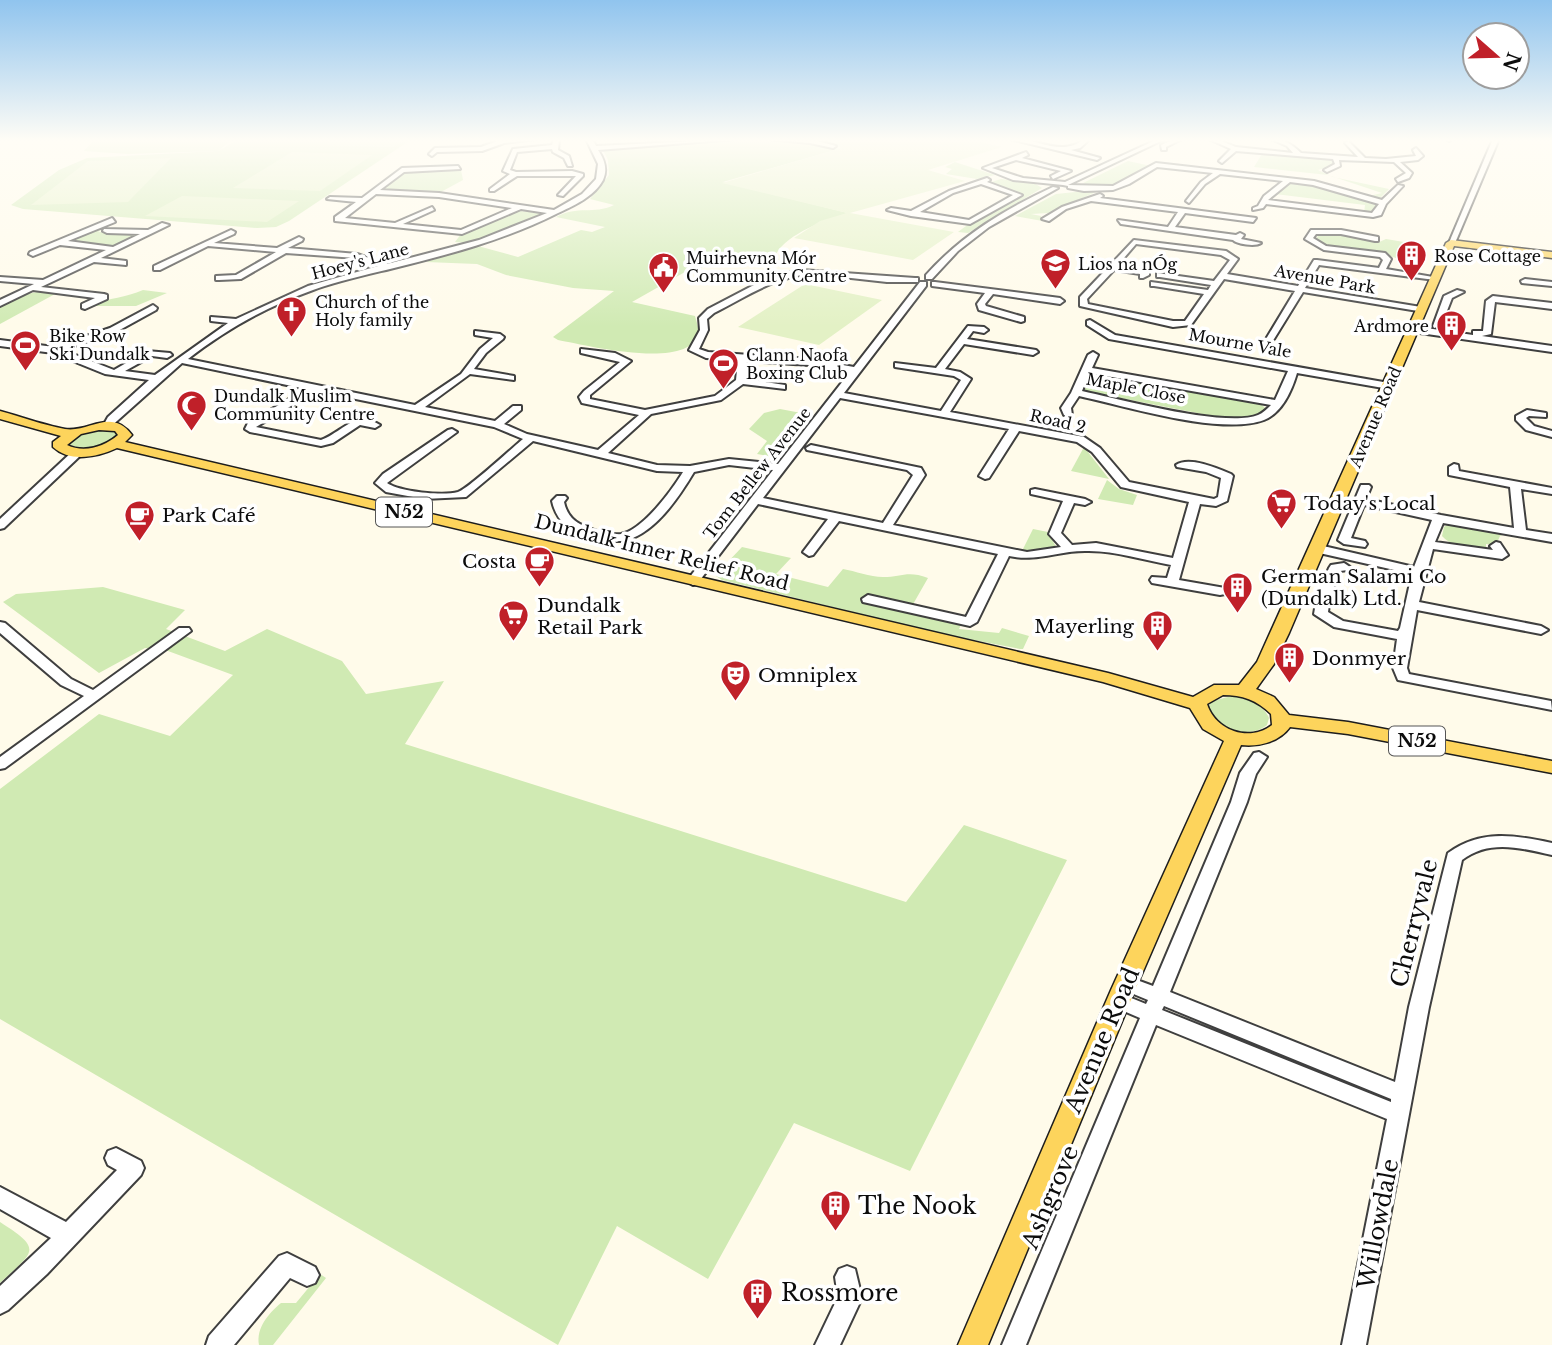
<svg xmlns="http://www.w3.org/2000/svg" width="1552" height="1345" viewBox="0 0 1552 1345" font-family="'Libre Baskerville',serif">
<rect width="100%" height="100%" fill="#fffbea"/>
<!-- green -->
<g fill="#d0eab3">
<path d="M95,139H233L218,151L239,139H412L289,221L276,227L257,228L23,209L11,205L59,170L87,158L216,151L128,154L84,151Z"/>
<path d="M715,140L792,141L839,149L723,182L848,213C826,220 788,233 776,254L779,260L769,258L756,266L719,259L699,269L692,268L632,302L695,316C696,320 699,328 698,332C693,372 585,345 558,340L553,337L614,291L573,288L506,275L477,264L426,262L478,246L518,257L581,230L592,232L605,227L556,217C578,205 593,215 614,205L590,199L609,175L608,160L603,150Z"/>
<path d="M1262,154L1328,158L1334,161L1335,165L1318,170L1333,177L1389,189L1378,200L1365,197L1382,193L1328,175L1254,167Z"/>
<path d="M1128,161L1151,166C1129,176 1108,194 1083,183Z"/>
<path d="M955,162L995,175L977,179L946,174L952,169L945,167Z"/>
<path d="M451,169L461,170L463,180L439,193L382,189L405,171Z"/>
<path d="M1001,179L1034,183L1042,188L968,233L958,232C975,218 1003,206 1022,195L988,183Z"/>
<path d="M1289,183L1309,184L1377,205L1372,213H1364L1365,205L1275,194Z"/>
<path d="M1085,191L1096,192L1048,213L1031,214L1041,216V220L1048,222L1015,216L1056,194Z"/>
<path d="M519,211L543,213L469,243L455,242L461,234Z"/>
<path d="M98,227L105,228L98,232L144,234L113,247L66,241Z"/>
<path d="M1320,233H1336L1377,243L1386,239L1404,242L1399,259L1375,251L1320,245L1315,240Z"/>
<path d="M143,290L167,293L136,306H92C109,297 126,298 143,290Z"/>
<path d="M37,292L55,294L0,324V307L27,294Z"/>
<path d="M1095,374L1261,404L1266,409L1259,416L1223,418L1084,391L1088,376Z"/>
<path d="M780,409L812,415L778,458L757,454L767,441L749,429L764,413Z"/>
<path d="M97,428L117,431L118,436C101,448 86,452 66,446L73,435Z"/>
<path d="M1084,447L1109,479L1071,471Z"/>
<path d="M1107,480L1119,489L1137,495L1133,505L1098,499Z"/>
<path d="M1449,523L1505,534L1500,536L1496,545L1486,544V547C1472,550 1452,547 1442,536L1444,527Z"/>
<path d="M1033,529L1048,532L1056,547L1021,553Z"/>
<path d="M742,547L791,558L776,574L828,587L843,569C855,571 870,577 883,577C901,577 908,570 928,578L912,606L964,619L959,629L999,633L1002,628L1029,636L1023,649H1020L947,635L722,580L716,576V570L724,566Z"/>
<path d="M103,587L185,610L166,629L225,651L267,629L342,661L366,694L444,681L405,744L906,902L964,825L1067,860L910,1171L794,1123L708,1279L617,1226L558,1345L0,1019V789L99,714L170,736L233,675L168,651L145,648L99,673L3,602L16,594Z"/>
<path d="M1232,696C1248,699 1262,703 1269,718L1267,725C1248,740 1214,730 1208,707L1212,701Z"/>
<path d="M0,1222C44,1250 34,1251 0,1283Z"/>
<path d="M320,1274L326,1278L273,1345H259C256,1328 268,1314 281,1303H296Z"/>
</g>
<!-- pitch -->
<g fill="#e3f1c5">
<path d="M335,139H407L393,147L324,145Z"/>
<path d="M848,139H969L1002,147L928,170L965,181L850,213L954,232L913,260L794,238L820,221L847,213L722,183L842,148L830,144Z"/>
<path d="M292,152L372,155L320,191L233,188Z"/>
<path d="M171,158L128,202L31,205L88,161Z"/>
<path d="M182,196L299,201L267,222L145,216Z"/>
<path d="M805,284L882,300L819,345L738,327Z"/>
</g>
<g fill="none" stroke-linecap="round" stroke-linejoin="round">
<defs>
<g id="minor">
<path d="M503,139H536L504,143L482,151L437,152L432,156L429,154L435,148L481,147Z"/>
<path d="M554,139L559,140L558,150L569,156L572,166H568L564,158L553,152L552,149L517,152L510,170L516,172L572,171L583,174V176L563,196L558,195L576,176H517L494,191H490V189L510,174L503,171L513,149L552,145Z"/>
<path d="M586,139H592L596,146L736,139L598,150C604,159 608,169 603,180C594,197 573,206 556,214C504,240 447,255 390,269C365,275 338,281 313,290C268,306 226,329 188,359L415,405L461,374L480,349L493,338L475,335V331L500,334L504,337L503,339L486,353L474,369L514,376V380L470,374L425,407L495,421L513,406H521V410L504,424L527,434L598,450L639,415L582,403L579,397L584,391L620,362L581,353V349L615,353L631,361L590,395V399L645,410L715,396L736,380L738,360L706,358L689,350L700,330L699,318L708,309L752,286L775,276L801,270L915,278H918V282H887L815,274C777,275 747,296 714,313L707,319L708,330L699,349L708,352L809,359L854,367L920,282H926V286L844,393L941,411L961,380L954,376L895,367V363L936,368L968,326L984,327L988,330L984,333L973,331L967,339L1036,350L1038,352L1033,355L964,344L945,369L960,372L971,379L950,412L1084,437L1100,448L1129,482L1214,499L1218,497L1221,478L1206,472L1177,467L1176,465C1189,456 1217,468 1231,474L1233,476L1227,501L1216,506L1200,504L1179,580L1225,588L1226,591L1225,594L1220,595L1152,583L1150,580L1152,577L1167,578L1171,565C1143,560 1113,550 1085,551C1057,551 1037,562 1009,556L977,622L970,626L863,602L862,599L868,595L966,617L998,554L839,521L813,555L809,556L803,552L828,519L758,504L697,584L693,585L687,581L689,578L773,470L729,465L694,472C679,497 653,537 621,541C609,542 596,538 584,534C566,529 556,519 552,501L557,496H565L567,498L564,502C567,516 575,523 589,528C599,532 610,535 621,534C643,530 672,490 683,472L657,471L533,441L466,497L424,499L386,492L375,483L383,474L448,430L452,429L457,432L387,483C400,492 443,496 458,492C468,489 512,448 523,439L494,427L316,391L256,427L321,440C343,432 355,409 380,425L375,428L360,425L333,443L321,446L250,432L245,429L248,423L306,389L182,363L108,429L103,426L108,417L149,380L105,374L53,353L0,346V340L54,347L110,328L153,305L157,308L156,310L116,332L63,350L114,370L147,351L170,353L172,355L167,358L152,356L125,371L155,375L228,323L211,321V317L236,319L308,286L378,266L356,258L286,253L241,279L219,280H216V276L236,275L276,252L208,246L160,270H154V266L231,230L235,232L234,234L214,243L277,248L299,237L303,239L302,241L288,248L357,254L387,264L479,240L547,213L521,209L462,234L335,221V217L356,202L327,199L330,197L362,198L402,168L458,166L460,169L404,172L380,190L439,193L554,210L582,194L596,179L598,164ZM376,194L439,197L512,208L461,230L403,224L434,210L432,207L395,223L345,218ZM747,361L809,365L850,372L778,464L729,459L690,466L657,465L608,453L651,414L721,400L743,384L785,389V385L746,379ZM840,398L1009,429L979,476L985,479L989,478L1019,431L1077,442L1092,452L1121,487L1189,502L1173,558L1096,543L1072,545L1061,533L1074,503L1085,505L1091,502L1085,499L1035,489L1031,490V494L1063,501L1049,534L1061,547L1027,552L893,525L925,475L921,468L811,445L806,448L807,450L907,470L913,475L883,523L763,498Z"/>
<path d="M768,139H810L836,146L833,148L810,143Z"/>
<path d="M1010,139C1036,137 1062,158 1084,139H1090L1080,148L1071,150L1100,158L1097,160Z"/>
<path d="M1158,139H1165L1068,185L1113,186L1156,163L1314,181L1382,200L1398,185L1403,186L1386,204L1381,215L1373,217L1266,204L1263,208L1253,210V208L1258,206L1264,196L1283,181L1220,174L1205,184L1189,203L1186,201L1201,182L1213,173L1157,167L1129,184L1113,190L1084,191L1068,188V186L1063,185L1013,180L983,168L1026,152L1028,155L1022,158L1071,171L1053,179L1051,176L1061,171L1016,160L992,168L1023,178L1065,182ZM1290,182L1313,185L1379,204L1372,213L1268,200Z"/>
<path d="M1175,139H1182L1166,147V150H1162L1161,145Z"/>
<path d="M1209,139H1216L1236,147L1293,153L1287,146L1271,139C1283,138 1292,144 1301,153L1358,157L1345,143L1348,141L1365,158L1386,159L1416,156L1413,150L1416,148L1423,156L1418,160L1400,162L1412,173L1409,178L1398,182L1396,179L1406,173L1394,162L1339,160L1340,166L1327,172L1324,170L1335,164L1333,159L1236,151L1222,163L1219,161L1231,149Z"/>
<path d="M1445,139H1452L1449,141Z"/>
<path d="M1493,139H1499L1455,243L1448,245Z"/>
<path d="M987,178L990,180L987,182L1022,195L970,224L911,216L887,210L891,208L911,211L949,191ZM981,184L1013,195L969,220L920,212L953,193Z"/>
<path d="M1053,187L1058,188L989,227L958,251L932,279H926V275C962,235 1005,209 1053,187Z"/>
<path d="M1100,194L1103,196L1100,198L1256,218L1253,222L1185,213L1175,227L1236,235L1240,233L1244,235L1241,239L1261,243C1255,247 1237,244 1233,240L1121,224L1118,220L1168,227L1178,212L1091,201L1066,209L1049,221L1042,219L1062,207Z"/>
<path d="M112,218L115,222L68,241L113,247L140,234L107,233L103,231L104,229L148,230L162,223L169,225L101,258L126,261V265L94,262L41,287L104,294L107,295V299L85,309L82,308V304L95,298L33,290L0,306V300L34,284L0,281V277L43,280L106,250L60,245L33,256L29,254L30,252Z"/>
<path d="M1311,230H1341L1378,237V241H1375L1341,234H1316L1313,238L1326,246L1385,253L1391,259L1386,269L1439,278L1435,280L1319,265L1305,288L1421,307L1425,310L1424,312L1303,292L1274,339L1270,342L1266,339L1295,291L1224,279L1191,325L1173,327L1080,306V297L1134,240L1226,251L1238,259L1227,274L1298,286L1314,260H1317L1379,268L1383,260L1380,257L1324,250L1305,239ZM1136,244L1221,255L1230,260L1214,281L1157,273V277H1160L1211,285L1208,290L1151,282V286H1154L1204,294L1185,321H1173L1088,304L1087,299L1114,270L1140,274V278H1143L1149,275V271L1117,266Z"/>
<path d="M1525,279L1552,282V286L1522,283L1521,281Z"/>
<path d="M935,282L1060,298L1064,301L1060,304L993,294L985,304L986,306L1024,317V321L1021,322L979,310L977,304L985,293L932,286V282Z"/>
<path d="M1457,290L1464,292L1452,298L1441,326L1434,328L1433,326L1444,296Z"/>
<path d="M1493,296L1552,303V309L1495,302L1491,334L1482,336L1552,346V352L1413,332L1409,329L1413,326L1473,335V331H1483L1486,301Z"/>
<path d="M1090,320L1115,335L1389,383L1394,386L1389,389L1297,373C1292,390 1282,413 1264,420C1221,436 1125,406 1079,396L1071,408L1072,415H1064L1061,408L1071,393L1088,355L1093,352L1098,355L1092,368L1275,400L1288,371L1109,339L1087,325V321ZM1089,373L1271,405C1267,409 1263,413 1258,415C1226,428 1119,399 1082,391Z"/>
<path d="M1527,410L1546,413V417L1529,416L1526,418L1534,426L1552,431V437L1526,430L1516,420V416Z"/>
<path d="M77,450L81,451V455L4,528L0,529V519L73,451Z"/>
<path d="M1454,464L1458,465L1459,471L1552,488V494L1521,489L1526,530L1552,534V542L1443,523L1435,542L1493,550L1490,546L1496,542L1500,543L1508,555L1502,559L1433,549L1419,602L1541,626L1548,630L1541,634L1417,610L1407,668L1409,674L1551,701L1552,710L1398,680L1393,668L1397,639L1334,627L1314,614L1317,597L1329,568L1331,565L1344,563L1350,567L1348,570L1340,571L1330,597L1328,612L1343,621L1398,631L1400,628L1412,574L1315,552L1313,549L1319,545L1414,567L1432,520L1364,505L1351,538L1365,541L1367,544L1365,547L1344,544L1338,540L1361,485H1369L1371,487L1366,499L1441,515L1514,528L1510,487L1449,475V467Z"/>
<path d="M0,622L5,623L71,679L93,690L179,628H189L191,631L5,768L0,769V757L84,696L61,685L0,633Z"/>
<path d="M1259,752L1267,757L1256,774L1247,802L1170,992L1395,1082L1409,1007L1448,853C1481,829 1515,835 1552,843V855C1521,848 1489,839 1462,860L1429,1007L1366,1345H1342L1387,1119L1156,1025L1026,1345H1002L1140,1018L1112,1006L1110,1001L1112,996L1119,993L1146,1004L1148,1000L1119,988L1117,983L1119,978L1126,976L1153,986L1231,802L1240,773L1254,753ZM1164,1006L1391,1099V1102L1162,1010Z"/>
<path d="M116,1148L141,1161L144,1168L141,1175L47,1274L8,1310L0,1314V1286L51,1238L0,1209V1187L66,1222L117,1170L108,1165L105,1158L108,1151Z"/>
<path d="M287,1253L315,1267L319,1275L315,1283L307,1286L290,1278L234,1345H206L209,1336L279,1256Z"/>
<path d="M847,1266L855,1269L862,1298L840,1345H815L838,1297L835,1277L839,1269Z"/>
</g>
<path id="major" d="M1451,240L1552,252V258L1454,246L1289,633L1274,664L1256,689L1274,697L1289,715L1348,722L1552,761V773L1348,734L1290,727C1279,742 1259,747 1241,745L1135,990L988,1345H958L1111,990L1224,741L1203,729L1190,708L1103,682L117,448C98,457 70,463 53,447V442L61,436L0,419V411C22,417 43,425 65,429C89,433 111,407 132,435L125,442L1108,673L1193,697L1214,685H1239L1257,662L1446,243ZM99,430L115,431L118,435C104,447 84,453 67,445L81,434ZM1223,695C1242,695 1257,700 1271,714L1272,725C1249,743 1215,730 1207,704Z"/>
</defs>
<!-- minor casing -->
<use href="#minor" stroke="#3f3f3f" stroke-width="4"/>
<!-- major casing -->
<use href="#major" stroke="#1d1d1d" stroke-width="3"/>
<!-- minor -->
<use href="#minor" fill="#fff" fill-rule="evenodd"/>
<!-- major -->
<use href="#major" fill="#fdd45c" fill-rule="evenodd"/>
</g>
<!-- sky -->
<linearGradient id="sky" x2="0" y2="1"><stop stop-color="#90c4ee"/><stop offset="0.43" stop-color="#fffdf6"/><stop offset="1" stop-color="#fffdf6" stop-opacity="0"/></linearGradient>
<rect width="1552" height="327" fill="url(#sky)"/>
<!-- icons -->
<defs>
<symbol id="building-pin" viewBox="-11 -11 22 30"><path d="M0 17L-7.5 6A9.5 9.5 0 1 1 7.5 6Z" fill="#c02029" stroke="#fff"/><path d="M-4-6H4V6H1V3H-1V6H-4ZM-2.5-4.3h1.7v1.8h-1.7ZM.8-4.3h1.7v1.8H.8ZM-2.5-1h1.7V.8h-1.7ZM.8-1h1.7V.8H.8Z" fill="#fff"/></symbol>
<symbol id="school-pin" viewBox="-11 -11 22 30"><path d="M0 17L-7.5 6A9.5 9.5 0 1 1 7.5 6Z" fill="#c02029" stroke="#fff"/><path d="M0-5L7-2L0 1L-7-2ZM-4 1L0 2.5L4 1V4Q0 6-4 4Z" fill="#fff"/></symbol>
<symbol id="civic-pin" viewBox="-11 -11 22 30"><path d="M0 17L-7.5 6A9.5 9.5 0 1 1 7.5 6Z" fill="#c02029" stroke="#fff"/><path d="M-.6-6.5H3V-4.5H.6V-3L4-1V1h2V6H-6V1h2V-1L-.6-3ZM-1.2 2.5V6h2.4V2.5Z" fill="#fff"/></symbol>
<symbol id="church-pin" viewBox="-11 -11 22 30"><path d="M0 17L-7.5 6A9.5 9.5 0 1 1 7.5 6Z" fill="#c02029" stroke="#fff"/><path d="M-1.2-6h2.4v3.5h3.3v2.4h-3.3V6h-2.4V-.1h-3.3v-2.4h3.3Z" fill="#fff"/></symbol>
<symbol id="stadium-pin" viewBox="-11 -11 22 30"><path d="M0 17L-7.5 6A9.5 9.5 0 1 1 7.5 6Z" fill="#c02029" stroke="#fff"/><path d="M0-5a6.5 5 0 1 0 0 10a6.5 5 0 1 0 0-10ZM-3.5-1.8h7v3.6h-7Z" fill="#fff"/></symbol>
<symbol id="mosque-pin" viewBox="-11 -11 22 30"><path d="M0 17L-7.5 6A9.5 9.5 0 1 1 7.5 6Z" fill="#c02029" stroke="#fff"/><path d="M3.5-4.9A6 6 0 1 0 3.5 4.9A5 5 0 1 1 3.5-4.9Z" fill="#fff"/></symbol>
<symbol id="supermarket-pin" viewBox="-11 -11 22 30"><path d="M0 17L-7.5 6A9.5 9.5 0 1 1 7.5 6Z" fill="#c02029" stroke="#fff"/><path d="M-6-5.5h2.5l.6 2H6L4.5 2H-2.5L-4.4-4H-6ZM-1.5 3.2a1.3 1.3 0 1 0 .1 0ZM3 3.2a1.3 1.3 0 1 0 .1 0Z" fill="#fff"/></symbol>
<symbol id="cafe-pin" viewBox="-11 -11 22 30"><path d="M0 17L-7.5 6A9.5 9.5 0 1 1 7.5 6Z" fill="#c02029" stroke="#fff"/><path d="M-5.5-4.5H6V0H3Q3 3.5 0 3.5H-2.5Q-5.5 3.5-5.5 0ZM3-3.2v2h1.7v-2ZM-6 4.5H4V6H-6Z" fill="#fff"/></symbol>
<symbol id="theatre-pin" viewBox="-11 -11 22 30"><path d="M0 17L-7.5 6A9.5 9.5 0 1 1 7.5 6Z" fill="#c02029" stroke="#fff"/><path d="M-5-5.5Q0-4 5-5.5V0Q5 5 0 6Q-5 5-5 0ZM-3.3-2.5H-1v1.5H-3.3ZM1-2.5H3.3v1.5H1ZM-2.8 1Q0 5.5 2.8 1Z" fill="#fff"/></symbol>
</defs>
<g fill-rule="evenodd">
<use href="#building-pin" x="1394" y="238" width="35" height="47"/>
<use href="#school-pin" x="1038" y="246" width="35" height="47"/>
<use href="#civic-pin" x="646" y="250" width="35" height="47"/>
<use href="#church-pin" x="274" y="294" width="35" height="47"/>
<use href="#building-pin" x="1434" y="308" width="35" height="47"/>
<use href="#stadium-pin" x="8" y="328" width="35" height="47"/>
<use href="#stadium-pin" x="706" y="346" width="35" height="47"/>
<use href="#mosque-pin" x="174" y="388" width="35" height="47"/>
<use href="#supermarket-pin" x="1264" y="486" width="35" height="47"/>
<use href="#cafe-pin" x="122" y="498" width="35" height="47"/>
<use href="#cafe-pin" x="522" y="544" width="35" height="47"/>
<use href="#building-pin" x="1220" y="570" width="35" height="47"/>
<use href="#supermarket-pin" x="496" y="598" width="35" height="47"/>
<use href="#building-pin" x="1140" y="608" width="35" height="47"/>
<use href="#building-pin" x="1272" y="640" width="35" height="47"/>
<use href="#theatre-pin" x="718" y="658" width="35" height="47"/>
<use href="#building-pin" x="818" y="1188" width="35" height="47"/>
<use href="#building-pin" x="740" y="1276" width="35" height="47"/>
</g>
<g text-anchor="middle" stroke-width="7" stroke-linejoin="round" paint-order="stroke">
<!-- far-poi labels -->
<g font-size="16" fill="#0c0c0c" stroke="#fff" text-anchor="start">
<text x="1434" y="262">Rose Cottage</text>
<text x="686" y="264">Muirhevna Mór<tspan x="686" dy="18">Community Centre</tspan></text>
<text x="1078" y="270">Lios na nÓg</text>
<text x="315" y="308">Church of the<tspan x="315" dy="18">Holy family</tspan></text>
<text x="1429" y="332" text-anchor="end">Ardmore</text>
<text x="49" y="342">Bike Row<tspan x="49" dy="18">Ski Dundalk</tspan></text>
<text x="746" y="361">Clann Naofa<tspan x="746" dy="18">Boxing Club</tspan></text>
<text x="214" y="402">Dundalk Muslim<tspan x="214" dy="18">Community Centre</tspan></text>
</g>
<!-- far-street labels -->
<g font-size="16" fill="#0c0c0c" stroke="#fff">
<text transform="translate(360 261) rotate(-15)" y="6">Hoey's Lane</text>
<text transform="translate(1325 279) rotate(10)" y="6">Avenue Park</text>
<text transform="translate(1240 343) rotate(10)" y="6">Mourne Vale</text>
<text transform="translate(1136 388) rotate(11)" y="6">Maple Close</text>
<text transform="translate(1375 417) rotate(-67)" y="6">Avenue Road</text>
<text transform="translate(1058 421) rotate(13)" y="6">Road 2</text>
<text transform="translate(757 473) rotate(-52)" y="6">Tom Bellew Avenue</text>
</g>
<!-- shield labels -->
<g fill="#fff" stroke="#555" stroke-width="2">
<rect x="376" y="497.5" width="56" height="29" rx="5"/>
<rect x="1389" y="726.5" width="56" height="29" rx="5"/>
</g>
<g font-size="18" font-weight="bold" fill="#0c0c0c">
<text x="404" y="518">N52</text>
<text x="1417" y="747">N52</text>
</g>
<!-- poi labels -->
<g font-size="19" fill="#0c0c0c" stroke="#fff" text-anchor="start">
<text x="1304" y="510">Today's Local</text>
<text x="162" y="522">Park Café</text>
<text x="516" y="568" text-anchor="end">Costa</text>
<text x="1261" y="583">German Salami Co<tspan x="1261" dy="22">(Dundalk) Ltd.</tspan></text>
<text x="537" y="612">Dundalk<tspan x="537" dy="22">Retail Park</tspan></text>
<text x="1134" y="633" text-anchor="end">Mayerling</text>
<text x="1312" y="665">Donmyer</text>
<text x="758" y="682">Omniplex</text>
</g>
<!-- street labels -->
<g font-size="19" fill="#0c0c0c" stroke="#fff">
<text transform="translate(662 552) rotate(14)" y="7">Dundalk Inner Relief Road</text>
</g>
<!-- near-street labels -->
<g font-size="23" fill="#0c0c0c" stroke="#fff">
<text transform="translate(1414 923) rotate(-76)" y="8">Cherryvale</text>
<text transform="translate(1102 1040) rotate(-67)" y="8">Avenue Road</text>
<text transform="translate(1050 1197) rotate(-67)" y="8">Ashgrove</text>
<text transform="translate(1378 1224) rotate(-79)" y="8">Willowdale</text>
</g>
<!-- near-poi labels -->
<g font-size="23" fill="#0c0c0c" stroke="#fff" text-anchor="start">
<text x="858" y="1214">The Nook</text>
<text x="781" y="1301">Rossmore</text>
</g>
</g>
<!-- north arrow -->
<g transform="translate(1496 56) rotate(110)"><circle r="33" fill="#ffffff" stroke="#9e9e9e" stroke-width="2"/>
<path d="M0-5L12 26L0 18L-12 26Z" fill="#c02029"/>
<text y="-10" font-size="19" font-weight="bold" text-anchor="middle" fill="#0c0c0c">N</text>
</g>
</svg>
